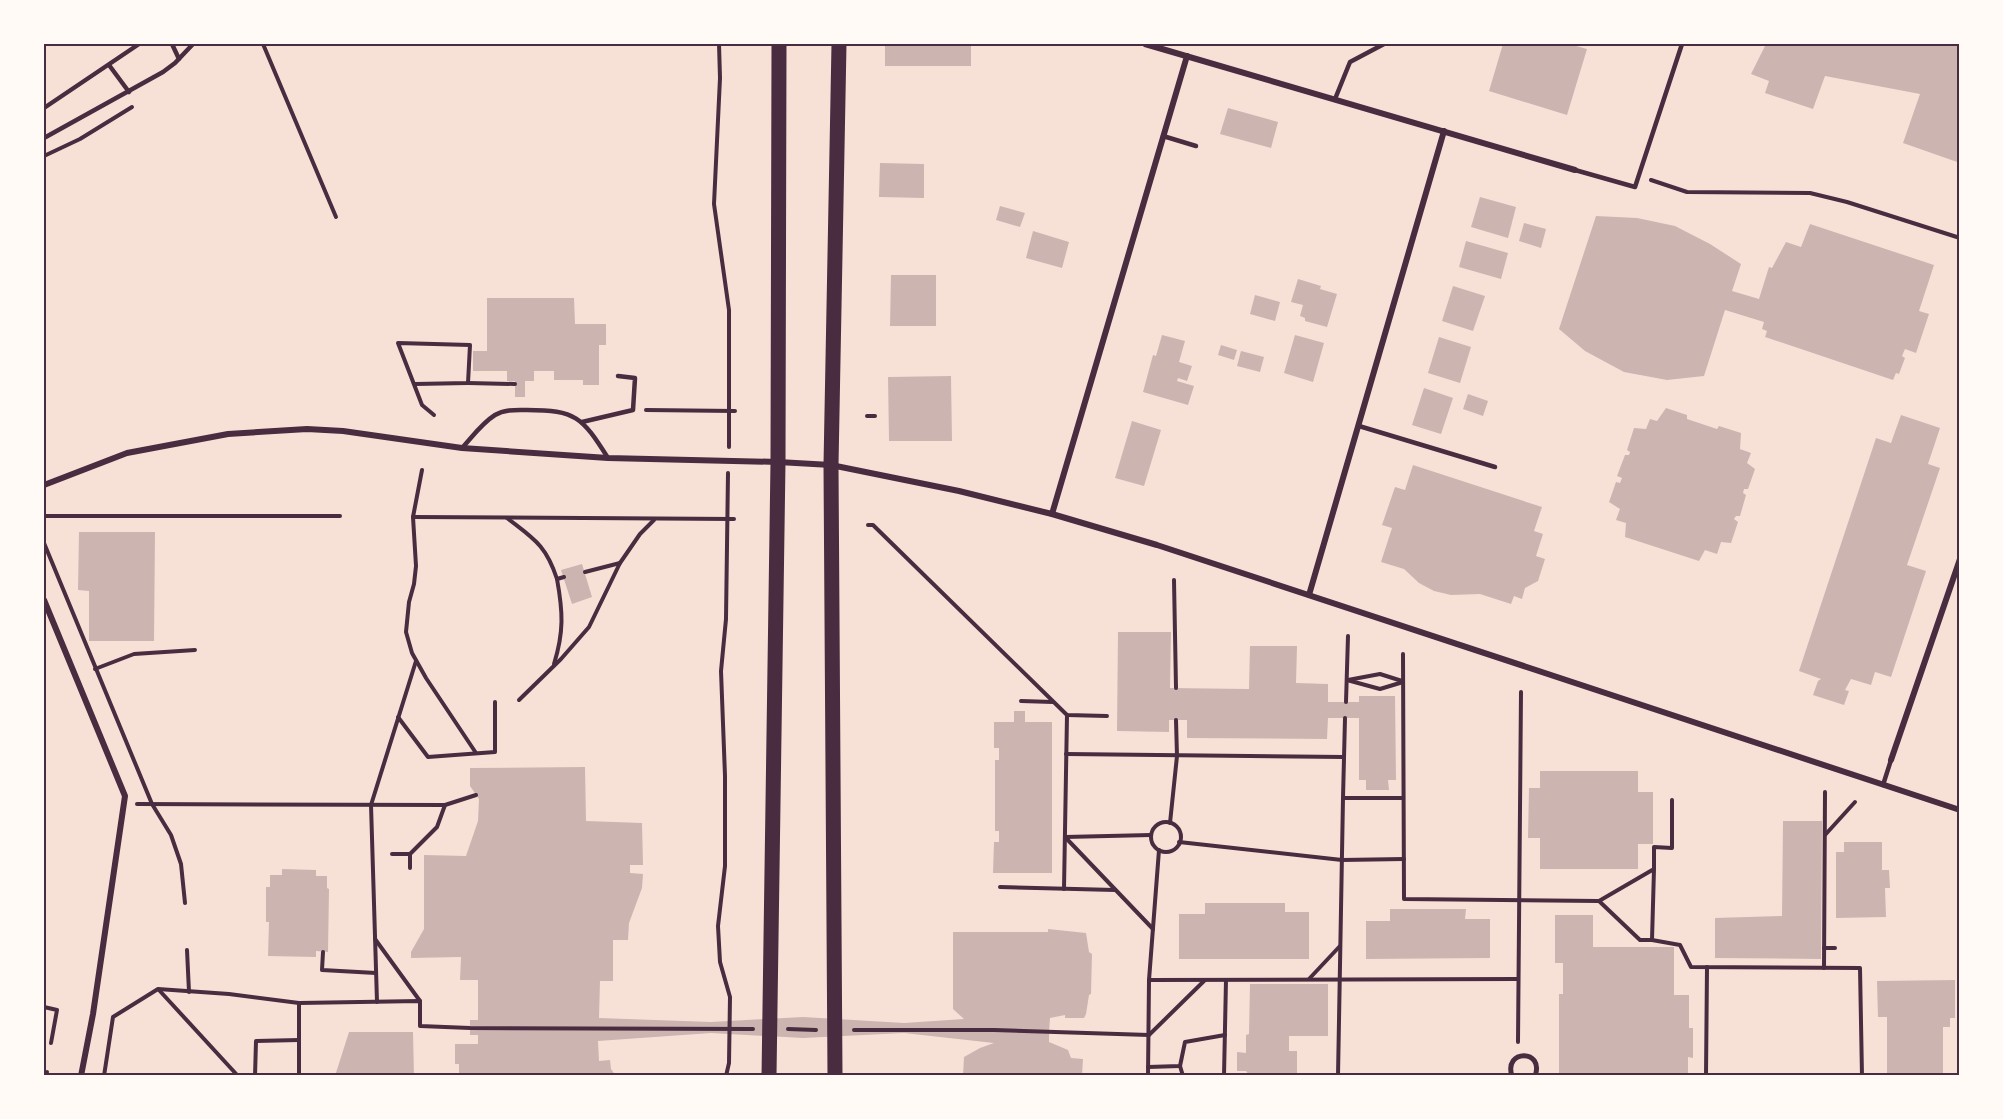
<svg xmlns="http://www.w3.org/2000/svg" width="2003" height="1119" viewBox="0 0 2003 1119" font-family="'Sofia Sans Condensed',sans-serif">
<rect width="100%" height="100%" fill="#f7e1d7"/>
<!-- building -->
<g fill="#ccb4b1">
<rect x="885" y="44" width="86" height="22"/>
<path d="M1503,44H1569L1587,49L1567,115L1489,91Z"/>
<path d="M1766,44H1960V163L1903,143L1920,94L1825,76L1813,109L1765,93L1769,81L1751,74Z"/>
<path d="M1228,108L1278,122L1271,148L1220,134Z"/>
<path d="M880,163L924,164V198L879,197Z"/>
<path d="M1480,197L1516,207L1508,238L1471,227Z"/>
<path d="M1000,206L1025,213L1020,227L996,220Z"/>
<path d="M1596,216L1637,218L1675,226L1710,244L1741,264L1732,291L1759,299L1769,267L1772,268L1786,242L1801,247L1810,224L1934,265L1919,311L1929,314L1916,353L1905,349L1902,356L1905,358L1899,374L1896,373L1893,380L1765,337L1767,331L1762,329L1764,322L1725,310L1704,376L1667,380L1624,372L1585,351L1559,329Z"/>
<path d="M1524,223L1546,229L1541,248L1519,241Z"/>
<path d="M1033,231L1069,242L1062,268L1026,258Z"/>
<path d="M1466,241L1508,253L1501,279L1459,267Z"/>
<path d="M891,275H936V326H890Z"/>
<path d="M1298,279L1321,286L1320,289L1337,294L1327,327L1305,321V318L1300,316L1303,305L1291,302Z"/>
<path d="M1453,286L1485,296L1473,331L1442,321Z"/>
<path d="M1255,295L1280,302L1275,321L1250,314Z"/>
<path d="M487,298H574L575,324H606V345H599V385H583V380H554V371H534V381H525V397H515V381H507V371H473V351H487Z"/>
<path d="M1162,335L1185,341L1179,362L1192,366L1187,381L1178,378L1177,381L1194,386L1188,405L1143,392L1153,355L1156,356Z"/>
<path d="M1295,335L1324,343L1313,382L1284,373Z"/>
<path d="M1439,337L1471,347L1460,383L1428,373Z"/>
<path d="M1221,345L1237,350L1234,360L1218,355Z"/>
<path d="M1241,351L1264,357L1260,372L1237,366Z"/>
<path d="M951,376L952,441H889L888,377Z"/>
<path d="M1424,388L1453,398L1441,434L1412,425Z"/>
<path d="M1468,394L1488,401L1483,416L1463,409Z"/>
<path d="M1666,408L1687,415V419L1717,429L1719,426L1741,433L1740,449L1751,453L1747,463L1755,469L1748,489H1744L1743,493L1746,495L1740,516H1736L1734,519L1738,522L1731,543L1721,542L1717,554L1705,550L1699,561L1625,537L1626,523L1616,520L1620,509L1609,502L1616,482L1620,483L1622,478L1617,476L1625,455H1629L1630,452L1627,450L1634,428L1646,429L1650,419L1657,421Z"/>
<path d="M1901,415L1940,428L1928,464L1940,468L1907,565L1926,571L1891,677L1875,672L1871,685L1851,679L1845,690L1849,691L1844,705L1813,695L1818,681L1821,679L1799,671L1876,438L1891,443Z"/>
<path d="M1132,421L1161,430L1144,486L1115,478Z"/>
<path d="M1413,465L1542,507L1534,531L1543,534L1536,556L1545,559L1538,581L1525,588L1522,599L1514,596L1511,604L1480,594L1451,595L1434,591L1419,583L1404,569L1381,562L1392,528L1382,525L1395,487L1405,490Z"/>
<path d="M79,532H155L154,641H89V591L78,590Z"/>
<path d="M582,564L592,597L572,604L561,570Z"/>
<path d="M1118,632H1171L1170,688L1249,689L1250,646H1297L1296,683L1328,684V702H1359V696H1395L1396,780H1388L1389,790H1366V780H1359V718H1328L1327,739L1187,738V720H1169V732L1117,731Z"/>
<path d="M1014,711H1025V722H1052V873H993L994,842H999V831H995V760H999V748H994V722H1014Z"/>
<path d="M585,767L586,821L642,823L643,865H630V873L643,874L642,888L629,923L628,940H613V981H600L599,1018L711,1022L803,1017L904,1023L964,1019L953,1009V932H1048V929L1086,933L1089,952L1092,954L1091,994L1089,995L1086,1014L1084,1018H1065V1015L1050,1018L1049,1032V1042L1068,1050L1071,1058L1083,1059L1082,1076H963L964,1057L980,1048L994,1043L904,1033L803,1038L711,1033L598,1041L599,1061L610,1060L611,1069L616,1076H459V1064H455V1044H478V1035H470V1020H478V980H460L461,957L411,958V952L424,929V855L466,856L478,821L479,799L470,786V768Z"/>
<path d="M1540,771H1638V792H1653V844H1638V869H1540V838H1528L1529,788H1540Z"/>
<path d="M1783,821H1822L1821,959L1715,958V918L1782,916Z"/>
<path d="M1844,842H1882V870H1889L1890,888H1885L1886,917L1836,918V852H1844Z"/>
<path d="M282,869L316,870V876H327V888L329,889L328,952L316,951V957L268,956L269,922H266V887H270V875H282Z"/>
<path d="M1205,903H1285V912H1309V959H1179V914H1205Z"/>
<path d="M1390,909H1466L1465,919H1490V958L1366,959V921H1390Z"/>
<path d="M1555,915H1593V947H1674V995H1689V1028H1693V1058L1688,1057V1076H1559V994H1563V963H1555Z"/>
<path d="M1955,980V1018H1950V1027H1943V1076H1887V1017H1878L1877,981Z"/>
<path d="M1250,984H1328V1036H1289V1051H1297V1076H1250L1246,1071H1237V1052L1246,1053V1035L1249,1034Z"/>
<path d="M349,1032H413L414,1076H335Z"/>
</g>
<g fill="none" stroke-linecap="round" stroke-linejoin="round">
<!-- path -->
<g stroke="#4a2c40" stroke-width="4">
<path d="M263,44L336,217"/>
<path d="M719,44L720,78L714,204L729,310V447"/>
<path d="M44,156L80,139L132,107"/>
<path d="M1651,180L1687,192L1810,193L1847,202L1960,238"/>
<path d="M468,383L515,384"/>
<path d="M415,384L468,383L470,345L398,343L422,405L434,415"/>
<path d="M646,410L735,411"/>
<path d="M867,416H875"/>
<path d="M422,470L413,517L416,566L414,584L409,602L406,632L412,653L426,678L476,753"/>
<path d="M44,516H340"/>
<path d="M413,517L734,519"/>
<path d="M507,518C534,539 546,545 557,579L564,577"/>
<path d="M868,525H873L1067,715L1107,716"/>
<path d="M44,543L152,804L171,835L181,864L185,903"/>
<path d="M585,572L620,563"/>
<path d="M1174,580L1176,688"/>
<path d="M1403,654L1404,899L1599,901L1654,869V847L1672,848V800"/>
<path d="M554,664C564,632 563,612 557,579"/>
<path d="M95,669L134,654L195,650"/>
<path d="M1347,680L1380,689L1403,682"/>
<path d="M1348,680L1380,674L1402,681"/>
<path d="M519,700L561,659L589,627L620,563L640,534L654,520"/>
<path d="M1021,701L1053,702"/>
<path d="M1346,702L1348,636"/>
<path d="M398,717L428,757L495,752V702"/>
<path d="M1345,718L1343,798H1403"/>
<path d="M1066,754L1344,757"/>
<path d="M137,804L445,805L476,795"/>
<circle cx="1166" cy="837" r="15"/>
<path d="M1170,823L1177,756L1176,720"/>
<path d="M1825,835L1855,802"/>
<path d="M1065,837L1153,929"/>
<path d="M1065,837L1151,835"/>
<path d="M1179,842L1342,860L1404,859"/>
<path d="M392,854H410L437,827L445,805"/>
<path d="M410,868V854"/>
<path d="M1000,887L1115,890"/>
<path d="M1064,889L1067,715"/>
<path d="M1599,901L1640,940H1652L1680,945L1691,967L1860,968L1862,1076"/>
<path d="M375,939L420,1001"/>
<path d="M1652,940L1654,869"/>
<path d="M1824,948H1835"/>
<path d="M187,950L189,992"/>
<path d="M323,952L322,970L376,973"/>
<path d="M1824,968L1825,792"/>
<path d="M1309,979L1340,946"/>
<path d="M1149,980L1518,979"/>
<path d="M159,990L238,1076"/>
<path d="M377,1002L371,805L416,661"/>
<path d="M44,1007L57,1010L51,1043"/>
<path d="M788,1029L816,1030"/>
<path d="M854,1030H994L1149,1035L1205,980"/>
<path d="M1518,1042L1521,692"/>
<path d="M1180,1066L1183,1076"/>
<path d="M1148,1067L1180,1066L1185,1042L1225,1035"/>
<path d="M44,1075L47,1072"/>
<path d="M104,1076L113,1017L158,989L229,994L299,1003L420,1001V1026L470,1028L753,1029"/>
<path d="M255,1076L256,1041L299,1040"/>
<path d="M299,1076V1003"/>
<path d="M726,1076L729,1063L730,997L720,962L718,926L725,866V776L721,671L726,619L728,473"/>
<path d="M1148,1076L1149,980L1159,850"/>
<path d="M1224,1076L1226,980"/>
<path d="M1338,1076L1343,798"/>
<path d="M1706,1076L1707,967"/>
</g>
<!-- service -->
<g stroke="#4a2c40" stroke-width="4.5">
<path d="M172,44L179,59"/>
<path d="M109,65L129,92"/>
<path d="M1335,99L1350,62L1384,44"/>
<path d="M44,108L139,44"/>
<path d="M1163,136L1196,146"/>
<path d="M44,138L163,72L175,63L193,44"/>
<path d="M1575,170L1635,187L1682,44"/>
<path d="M582,422L633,410L635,378L618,376"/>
<path d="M1359,426L1495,467"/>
<path d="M462,448C472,437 482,423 495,415C505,409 517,410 527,410C576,410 582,417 608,458"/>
<path d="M1883,785L1891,760"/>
</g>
<!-- pedestrian -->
<path stroke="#4a2c40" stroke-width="5" d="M1512,1076C1503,1049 1545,1049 1535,1076"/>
<!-- minor -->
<g stroke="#4a2c40" stroke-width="6">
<path d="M1145,44L1575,170"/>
<path d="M44,485L127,453L228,434L307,429L343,431L462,448L608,458L778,462L831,465L959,491L1052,514L1157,545L1960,810"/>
<path d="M1052,514L1187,56"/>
<path d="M1309,595L1444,131"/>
<path d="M44,600L125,796L93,1014L81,1076"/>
<path d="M1891,760L1960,559"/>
</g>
<!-- primary -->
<g stroke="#4a2c40" stroke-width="15">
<path d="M769,1076L778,462L779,44"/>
<path d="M835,1076L831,465L839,44"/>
</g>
</g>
<!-- border -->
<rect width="2003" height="1119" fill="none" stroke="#fffaf5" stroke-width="90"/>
<rect x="45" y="45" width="1913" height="1029" fill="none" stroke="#4a2c40" stroke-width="2"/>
</svg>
